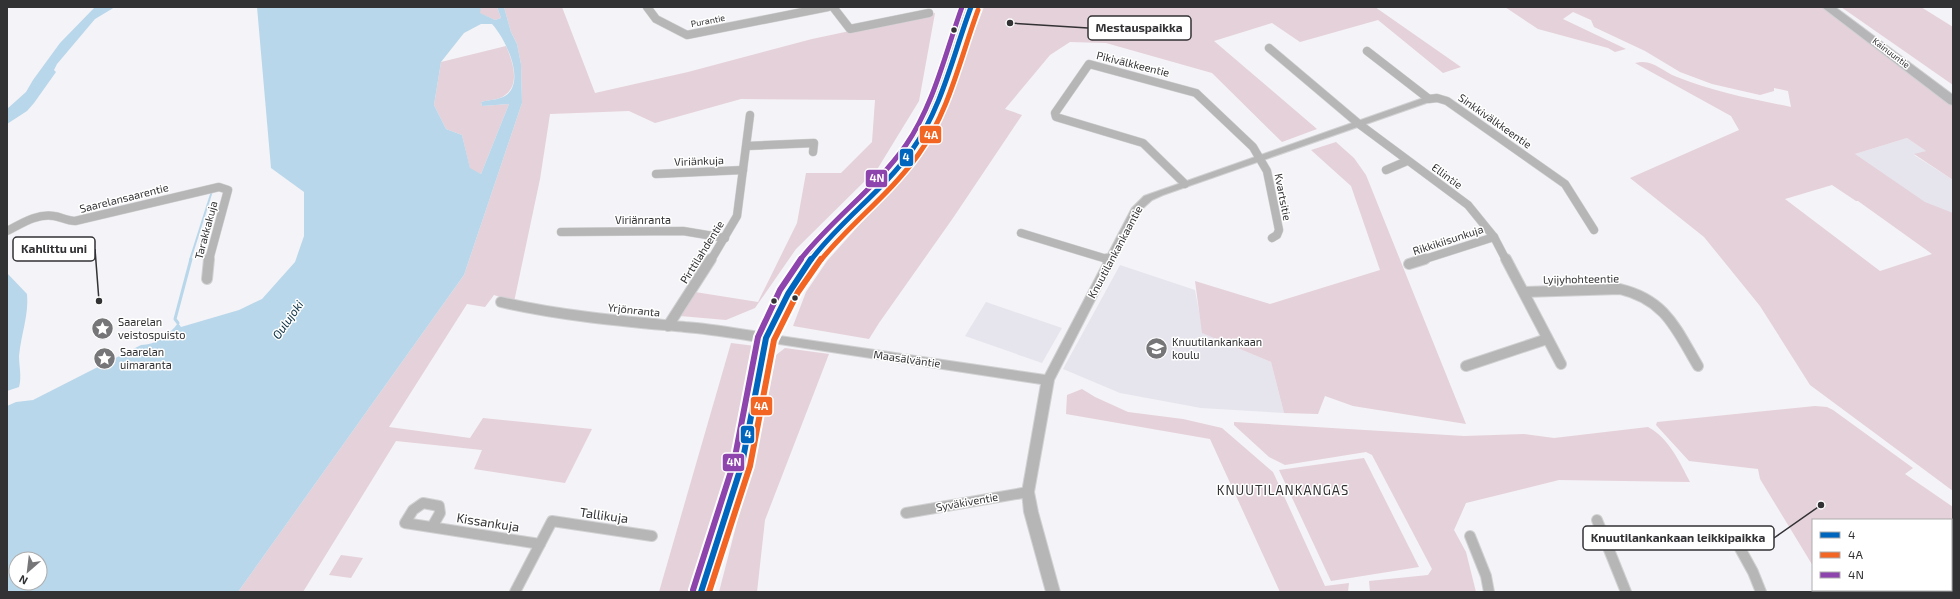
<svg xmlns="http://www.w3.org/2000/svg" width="1960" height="599" viewBox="0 0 1960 599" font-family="'Exo 2',sans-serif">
<rect width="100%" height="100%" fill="#f4f3f7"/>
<!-- built -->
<g fill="#e6e5ee">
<path d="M1907,138L1926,151L1914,155L1953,180V219L1842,158Z"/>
<path d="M1120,265L1195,290L1203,333L1271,362L1284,413L1201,408L1120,393L1063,369Z"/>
<path d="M986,302L1062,328L1042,363L965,336Z"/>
</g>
<!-- green -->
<g fill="#e5d1d9" fill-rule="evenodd">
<path d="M481,7H497L501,18L495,20L479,13Z"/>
<path d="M504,7H562L595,93L688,72L812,39L935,13L919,101L878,168L796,249L755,308L726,320L680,316L695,292L758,302L797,223L806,173H841L872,142L875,100L741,99L655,123L629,111L550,114L540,179L514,302L494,295L485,307L467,304L389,427L470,438L483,418L592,429L565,483L474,469L482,450L396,441L303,592H238L464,275L522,103L521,64L517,44L511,32Z"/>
<path d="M984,7H1375L1461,67L1443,73L1378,20L1300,42L1272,23L1214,41L1317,129L1282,142L1212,73L1106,43L1070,42L1050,55L1005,109L1022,115L953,218L879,323L869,339L793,326L806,292L827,261L895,185L939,125Z"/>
<path d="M1505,7H1822L1953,106V180L1914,154L1926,151L1907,138L1855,154L1925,202L1953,213V491L1810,385L1760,306L1704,237L1630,178L1739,130L1731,116L1635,63C1653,58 1661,71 1677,77C1714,92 1752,99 1791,107L1788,91L1774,88V91L1760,95L1712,84L1680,72L1645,51L1594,27L1591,20L1573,12L1563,19L1626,49L1615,52L1608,48L1538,29ZM1832,185L1856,201H1858L1932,254L1880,271L1785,199Z"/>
<path d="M1841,7H1921L1953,27V85Z"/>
<path d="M506,46C512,60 521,84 505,95C499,100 488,100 481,102L482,106L509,104L481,174L470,169L462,135L446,129L434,105L441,62Z"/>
<path d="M1336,142L1354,158L1366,175L1466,424L1353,406L1325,396L1318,414L1284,413L1271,362L1202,333L1195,281L1270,304L1380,270L1351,186L1311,150Z"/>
<path d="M731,343L755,346L726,481L693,592H659Z"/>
<path d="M785,348L829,354L765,520L757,592H719L749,476L776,355Z"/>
<path d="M1082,389L1095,397L1128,412L1183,419L1222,428L1273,472L1325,586L1349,583L1348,592H1280L1210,439L1066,414L1067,395Z"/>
<path d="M1815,406L1827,407L1833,410L1913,468L1905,474L1953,507V592H1829L1828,590H1951V520H1813V566L1760,479L1758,469L1689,461L1656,425L1657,422Z"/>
<path d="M1234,422L1464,436L1524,434L1554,438L1648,427C1669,438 1680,463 1690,482L1559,480L1466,503L1454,530L1466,552L1476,592H1370L1369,581L1428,575L1432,569L1372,455L1366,452L1285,465L1269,457L1234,425Z"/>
<path d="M1364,458L1419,567L1331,581L1279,470Z"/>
<path d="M341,555L363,558L351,578L329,575Z"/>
</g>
<!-- water -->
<g fill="#b9d7ea" fill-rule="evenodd">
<path d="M95,7H115L95,19L57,64L54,70L56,72L34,103L27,111L7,124V109L26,92L33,80L60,43Z"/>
<path d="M257,7H481L480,13L495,20L501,18L497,7H504L511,32L517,44L521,64L522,103L464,275L238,592H7V406L16,402L33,400L141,345C156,345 169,335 178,323L181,327L239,310L262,299L295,262L304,236V192L271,168ZM481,24H492C505,38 527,82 505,96C498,100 488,100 481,102L482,106L509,104L481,174L470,168L462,135L446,129L434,105L441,62L464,33ZM16,559H40V583H16Z"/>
<path d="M7,273L27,294C29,315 21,334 19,356C19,366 22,377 19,387L7,391Z"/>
</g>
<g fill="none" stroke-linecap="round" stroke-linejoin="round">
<!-- stream-far1 -->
<path stroke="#b9d7ea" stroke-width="2" d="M190,260L212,191"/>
<!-- stream -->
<path stroke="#b9d7ea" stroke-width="3" d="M178,323L175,319L191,259"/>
<defs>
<g id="minor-far1">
<path d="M647,7L656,19L687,35L828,7"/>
<path d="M833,7L850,29L929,13"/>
<path d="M1269,48L1359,124L1468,205L1494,237L1506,260"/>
<path d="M1367,51L1429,99L1437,98L1447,101L1565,184L1594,230"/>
<path d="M747,146L814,143L813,152"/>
<path d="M1386,170L1407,161"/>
<path d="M656,174L743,170"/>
<path d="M1185,184L1143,143L1056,117L1055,113L1089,64L1196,93L1253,147L1267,171L1279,230L1277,235L1272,238"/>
<path d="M7,231C21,224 37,213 54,216C61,217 67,221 75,221L219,187L228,190L209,260"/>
<path d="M561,232L683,231L725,238"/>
<path d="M1021,233L1110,260"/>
<path d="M711,260L737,216L750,115"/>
<path d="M1422,260L1494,237"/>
</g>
<g id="minor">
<path d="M1107,259L1110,260"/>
<path d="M1506,259L1561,364"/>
<path d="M1409,264L1425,259"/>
<path d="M207,279L209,259"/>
<path d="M1524,292L1620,289C1666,300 1676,329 1698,366"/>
<path d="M501,302C562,316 623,321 685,327C712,329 739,334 766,338"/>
<path d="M668,326L711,259"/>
<path d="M1466,366L1547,339"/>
<path d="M906,513L1028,492"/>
<path d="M1597,520L1626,592"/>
<path d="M432,527L440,513L439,506L423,503L413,510L405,523L540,544"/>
<path d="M1731,532L1753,572L1761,592"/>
<path d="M1470,536L1486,576L1489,592"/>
<path d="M515,592L552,521L652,536"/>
</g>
<path id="tertiary" d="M1429,96L1432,97V101L1163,195L1152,200L1141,210L1054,380L1034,492L1038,512L1060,592H1046L1024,512L1022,492L1041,384L766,342L762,341L760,338L762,335L766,334L1045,375L1132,208L1144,196Z"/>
<path id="secondary" d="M966,7H976L943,99L928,134L905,167L817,259L797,289L777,327L773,338L749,464L709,592H693L735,464L759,338C775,302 795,267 821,238C849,208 882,182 907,149C937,108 947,53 966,7Z"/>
<path id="trunk" d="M1822,7H1835L1953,95V105L1949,104Z"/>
</defs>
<!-- minor-far1 casing -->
<use href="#minor-far1" stroke="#d1d1d3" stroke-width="9"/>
<!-- minor casing -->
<use href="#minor" stroke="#d1d1d3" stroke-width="12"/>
<!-- tertiary casing -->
<use href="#tertiary" stroke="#d1d1d3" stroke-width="2"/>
<!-- secondary casing -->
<use href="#secondary" stroke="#d1d1d3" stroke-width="2"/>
<!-- trunk casing -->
<use href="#trunk" stroke="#d1d1d3" stroke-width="2"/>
<!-- minor-far1 -->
<use href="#minor-far1" stroke="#b7b6b7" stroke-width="8"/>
<!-- minor -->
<use href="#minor" stroke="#b7b6b7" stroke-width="10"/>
<!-- tertiary -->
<use href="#tertiary" fill="#b7b6b7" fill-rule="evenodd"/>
<!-- secondary -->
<use href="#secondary" fill="#b6b5b6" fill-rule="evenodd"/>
<!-- trunk -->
<use href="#trunk" fill="#b6b6b8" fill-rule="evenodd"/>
<defs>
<path id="bus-1-far1" d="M811,260C841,220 883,191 912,150C942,108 953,55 971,7"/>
<path id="bus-1" d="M701,592L742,464L766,338L788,294L811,259"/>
<path id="bus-2-far1" d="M821,260C851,223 890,194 918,155C949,112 960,59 978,10"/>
<path id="bus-2" d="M709,592L750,466L774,340L798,292L821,259"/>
<path id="bus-3-far1" d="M800,260C832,219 876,188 906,145C934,104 945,54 962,7"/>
<path id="bus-3" d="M693,590L734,462L758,337L780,290L801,259"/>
</defs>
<!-- bus-1-far1 casing -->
<use href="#bus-1-far1" stroke="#fff" stroke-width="8"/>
<!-- bus-1 casing -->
<use href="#bus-1" stroke="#fff" stroke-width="10"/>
<!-- bus-2-far1 casing -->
<use href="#bus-2-far1" stroke="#fff" stroke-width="8"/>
<!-- bus-2 casing -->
<use href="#bus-2" stroke="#fff" stroke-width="10"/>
<!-- bus-3-far1 casing -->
<use href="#bus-3-far1" stroke="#fff" stroke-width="8"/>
<!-- bus-3 casing -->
<use href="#bus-3" stroke="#fff" stroke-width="10"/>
<!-- bus-1-far1 -->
<use href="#bus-1-far1" stroke="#0065bd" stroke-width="5"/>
<!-- bus-1 -->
<use href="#bus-1" stroke="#0065bd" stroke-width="6"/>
<!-- bus-2-far1 -->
<use href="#bus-2-far1" stroke="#f26522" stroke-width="5"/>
<!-- bus-2 -->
<use href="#bus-2" stroke="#f26522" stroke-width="6"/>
<!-- bus-3-far1 -->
<use href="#bus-3-far1" stroke="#8e44ad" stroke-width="5"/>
<!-- bus-3 -->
<use href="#bus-3" stroke="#8e44ad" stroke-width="6"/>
</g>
<!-- icons -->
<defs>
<symbol id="sight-disc" viewBox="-11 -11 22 22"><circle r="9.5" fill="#767578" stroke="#fff"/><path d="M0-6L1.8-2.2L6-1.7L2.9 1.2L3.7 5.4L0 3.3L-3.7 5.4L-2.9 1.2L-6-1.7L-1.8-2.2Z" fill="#fff"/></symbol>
<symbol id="school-disc" viewBox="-11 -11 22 22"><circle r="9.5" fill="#767578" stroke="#fff"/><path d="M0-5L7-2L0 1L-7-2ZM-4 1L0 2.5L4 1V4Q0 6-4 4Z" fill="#fff"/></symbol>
</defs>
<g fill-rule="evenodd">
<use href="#sight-disc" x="90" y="316" width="25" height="25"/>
<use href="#school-disc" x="1144" y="336" width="25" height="25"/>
<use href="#sight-disc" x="92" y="346" width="25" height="25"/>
</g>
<!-- markers -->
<g fill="#323134" stroke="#fff" stroke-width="1.5">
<circle cx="954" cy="30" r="3.5"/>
<circle cx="795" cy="298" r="3.5"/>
<circle cx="774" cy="301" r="3.5"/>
</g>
<g text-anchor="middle" stroke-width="3" stroke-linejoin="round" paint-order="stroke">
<!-- far-street labels -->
<g font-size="9" fill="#323134" stroke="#fff">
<text transform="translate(708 21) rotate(-11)" y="3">Purantie</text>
<text transform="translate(1891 53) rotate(37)" y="3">Kainuuntie</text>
</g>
<!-- street labels -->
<g font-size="11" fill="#323134" stroke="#fff">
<text transform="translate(1133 64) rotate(14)" y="4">Pikivälkkeentie</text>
<text transform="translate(1495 121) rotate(35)" y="4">Sinkkivälkkeentie</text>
<text transform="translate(699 161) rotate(-2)" y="4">Viriänkuja</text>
<text transform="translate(1447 176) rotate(36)" y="4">Ellintie</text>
<text transform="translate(1283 197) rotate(79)" y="4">Kvartsitie</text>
<text transform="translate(124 198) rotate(-14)" y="4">Saarelansaarentie</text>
<text x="643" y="224">Viriänranta</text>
<text transform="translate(206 230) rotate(-75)" y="4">Tarakkakuja</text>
<text transform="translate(1448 240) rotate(-18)" y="4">Rikkikiisunkuja</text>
<text transform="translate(702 252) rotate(-58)" y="4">Pirttilahdentie</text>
<text transform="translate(1115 252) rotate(-62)" y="4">Knuutilankankaantie</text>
<text transform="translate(1581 279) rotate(-1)" y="4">Lyijyhohteentie</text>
<text transform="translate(634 310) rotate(6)" y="4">Yrjönranta</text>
<text transform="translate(907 359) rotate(8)" y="4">Maasälväntie</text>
<text transform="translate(967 502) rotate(-10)" y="4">Syväkiventie</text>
</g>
<!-- poi labels -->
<g font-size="11" fill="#323134" stroke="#fff" text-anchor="start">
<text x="118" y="326">Saarelan<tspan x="118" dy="13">veistospuisto</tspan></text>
<text x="1172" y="346">Knuutilankankaan<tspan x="1172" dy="13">koulu</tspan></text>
<text x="120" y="356">Saarelan<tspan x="120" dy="13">uimaranta</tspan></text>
</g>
<!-- water labels -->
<g font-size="12" font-style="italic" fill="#0d3245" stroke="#fff">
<text transform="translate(288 320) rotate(-55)" y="4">Oulujoki</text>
</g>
<!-- quarter labels -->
<g font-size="13" letter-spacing="1" fill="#323134" stroke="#fff">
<text x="1283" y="495">KNUUTILANKANGAS</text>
</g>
<!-- near-street labels -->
<g font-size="13" fill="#323134" stroke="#fff">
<text transform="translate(604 515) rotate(8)" y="5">Tallikuja</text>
<text transform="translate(488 522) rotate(9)" y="5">Kissankuja</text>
</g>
</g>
<!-- callouts -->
<path fill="none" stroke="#323134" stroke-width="1.5" d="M1010 23L1088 28M99 301L95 249M1821 505L1774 538"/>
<g fill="#323134" stroke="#fff" stroke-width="1.5">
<circle cx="1010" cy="23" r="4"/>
<circle cx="99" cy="301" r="4"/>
<circle cx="1821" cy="505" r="4"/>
</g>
<g fill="#fff" stroke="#323134" stroke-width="1.5">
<rect x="1088" y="16" width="103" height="24" rx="4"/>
<rect x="13" y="237" width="82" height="24" rx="4"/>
<rect x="1583" y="526" width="191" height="24" rx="4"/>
</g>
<g font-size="12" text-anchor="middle" font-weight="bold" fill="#323134">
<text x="1139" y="32">Mestauspaikka</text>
<text x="54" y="253">Kahlittu uni</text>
<text x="1678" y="542">Knuutilankankaan leikkipaikka</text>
</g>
<g stroke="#fff" stroke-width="1.5">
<rect x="919" y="125" width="23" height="19" rx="4" fill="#f26522"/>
<rect x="899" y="148" width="15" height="19" rx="4" fill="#0065bd"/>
<rect x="865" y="169" width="23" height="19" rx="4" fill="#8e44ad"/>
<rect x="750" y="396" width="23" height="20" rx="4" fill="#f26522"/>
<rect x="740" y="425" width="15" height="19" rx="4" fill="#0065bd"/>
<rect x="722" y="453" width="23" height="19" rx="4" fill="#8e44ad"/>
</g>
<g font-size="11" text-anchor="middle" font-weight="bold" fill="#fff">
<text x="931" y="139">4A</text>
<text x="906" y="161">4</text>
<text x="877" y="182">4N</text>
<text x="761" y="410">4A</text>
<text x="748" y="438">4</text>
<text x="734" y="466">4N</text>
</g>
<!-- border -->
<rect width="1960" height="599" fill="none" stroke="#323134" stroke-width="16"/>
<!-- legend -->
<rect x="1812" y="519" width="140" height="72" fill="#ffffff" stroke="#adadae"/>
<rect x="1820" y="532" width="20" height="6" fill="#0065bd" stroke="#adadae"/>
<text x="1848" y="539" font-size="12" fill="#323134">4</text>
<rect x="1820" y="552" width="20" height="6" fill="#f26522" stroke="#adadae"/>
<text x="1848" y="559" font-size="12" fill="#323134">4A</text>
<rect x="1820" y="572" width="20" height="6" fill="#8e44ad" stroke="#adadae"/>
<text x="1848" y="579" font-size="12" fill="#323134">4N</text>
<!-- north arrow -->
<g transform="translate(28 571) rotate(208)"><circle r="19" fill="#ffffff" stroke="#adadae"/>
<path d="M0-3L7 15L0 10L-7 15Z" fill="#767578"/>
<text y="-6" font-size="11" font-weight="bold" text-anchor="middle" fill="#323134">N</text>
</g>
</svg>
